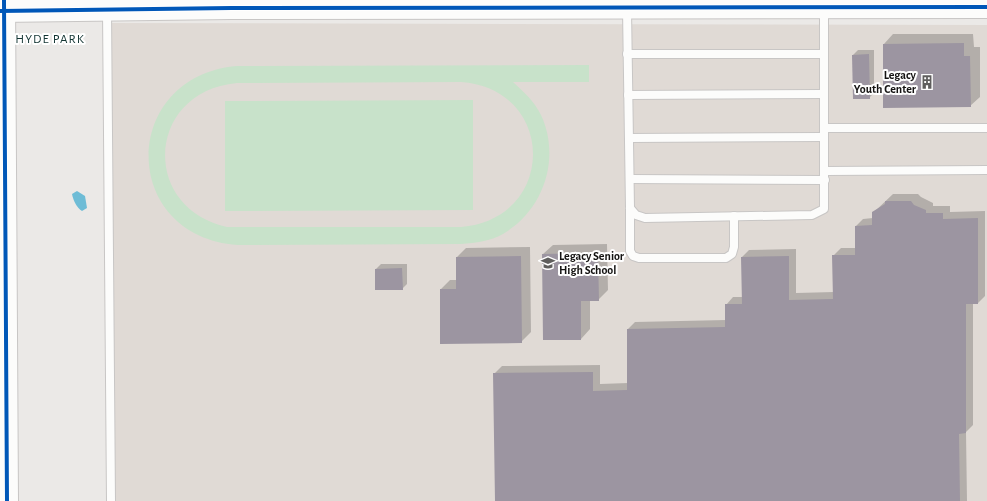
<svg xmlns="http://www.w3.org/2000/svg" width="987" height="501" viewBox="0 0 987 501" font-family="'Alegreya Sans',sans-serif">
<rect width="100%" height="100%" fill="#ebe9e7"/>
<!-- built -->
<path fill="#e0dad5" d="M106,23L987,25V501H111Z"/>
<!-- green -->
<g fill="#c8e2ca" fill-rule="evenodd">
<path d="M589,65V82H513C524,92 534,101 541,115C561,158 544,210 503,234C490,241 476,243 461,244L238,245C118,236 120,76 237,66ZM461,82C557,89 557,219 461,227H227C139,207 147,91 237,83Z"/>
<path d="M473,100V210L225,211V101Z"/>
</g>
<!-- water -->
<path fill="#6ebcd6" d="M77,191L85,196L87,208L82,211C77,208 73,200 72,194Z"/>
<!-- shadow -->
<g fill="#0003">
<path d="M893,34H973L974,47H980V97L970,106L884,44Z"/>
<path d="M858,50H874V93L869,98L853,55Z"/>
<path d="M893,194H918L921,197L933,203V206H950V212L985,211V296L978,303H973V425L966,432L967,501H496L494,374L502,366L600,365V384L628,383V329L635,322L726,320V305L733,297H743L742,257L749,250L796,249V293L834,292L833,256L841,248H856V226L863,219L873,218V213Z"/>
<path d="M607,244L608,290L598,300H590V329L581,339L543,254L553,245Z"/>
<path d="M530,247L531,332L521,342L441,289L450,280H457V257L466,248Z"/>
<path d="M381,264H407V284L402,289L376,269Z"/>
</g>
<!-- building -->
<g fill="#9c95a1">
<path d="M964,43V56H970L971,107L883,108V44Z"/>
<path d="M869,54L870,99H853L852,55Z"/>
<path d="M885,201H911L914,205L926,210V213H943V219L978,218V304H966V433L959,434L960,501H495L493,373L593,372V391L627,390V329L725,327V304H742L741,257L789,256V300L833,299L832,255H855V226L872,225V212L885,204Z"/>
<path d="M598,253L599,301H581V340H543L542,254Z"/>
<path d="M521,256L522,343L440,344V289H456V257Z"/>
<path d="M402,268L403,290H375V269Z"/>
</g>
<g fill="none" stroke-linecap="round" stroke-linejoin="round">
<defs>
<g id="lane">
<path d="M627,9L630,208V251L633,256L639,258H726L732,254L734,247V216"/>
<path d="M107,10L111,501"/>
<path d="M627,54H824"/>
<path d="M628,95L824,94"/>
<path d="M824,128H987"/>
<path d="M629,138L824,137"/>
<path d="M825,171L987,170"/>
<path d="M630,179L825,180"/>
<path d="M630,208L636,215L645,218L812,215L824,209V7"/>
</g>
<g id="secondary">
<path d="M4,0L7,501"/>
<path d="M0,11L231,8L987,7"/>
</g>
</defs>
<!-- lane casing -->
<use href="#lane" stroke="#c8c6c5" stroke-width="10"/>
<!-- secondary casing -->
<use href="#secondary" stroke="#c8c6c5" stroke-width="24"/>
<!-- lane -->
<use href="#lane" stroke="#fcfcfb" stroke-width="8"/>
<!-- secondary -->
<use href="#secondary" stroke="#fcfcfb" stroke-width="22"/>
<defs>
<g id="cycleway">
<path d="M4,0L7,501"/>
<path d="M0,11L231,8L987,7"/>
</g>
</defs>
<!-- cycleway casing -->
<use href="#cycleway" stroke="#fff" stroke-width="6"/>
<!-- cycleway -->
<use href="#cycleway" stroke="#0057b8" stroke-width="4"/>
</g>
<!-- icons -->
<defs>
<symbol id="building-bare" viewBox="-9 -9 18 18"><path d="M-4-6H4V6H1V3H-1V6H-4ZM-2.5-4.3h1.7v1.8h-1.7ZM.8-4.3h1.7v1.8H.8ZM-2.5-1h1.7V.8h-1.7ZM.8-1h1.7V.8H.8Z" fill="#5f5e5d" stroke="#fff" stroke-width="2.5" paint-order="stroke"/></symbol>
<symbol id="school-bare" viewBox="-9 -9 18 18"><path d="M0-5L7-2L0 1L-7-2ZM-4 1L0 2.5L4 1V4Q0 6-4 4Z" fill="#5f5e5d" stroke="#fff" stroke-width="2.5" paint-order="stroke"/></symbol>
</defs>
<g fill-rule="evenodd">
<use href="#building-bare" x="917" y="72" width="20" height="20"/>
<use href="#school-bare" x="538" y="253" width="20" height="20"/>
</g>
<g text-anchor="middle" stroke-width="4" stroke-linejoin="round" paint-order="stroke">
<!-- poi labels -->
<g font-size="12" font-weight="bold" fill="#141312" stroke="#fff" text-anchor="end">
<text x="916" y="79">Legacy<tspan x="916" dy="14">Youth Center</tspan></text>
<text x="559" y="260" text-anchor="start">Legacy Senior<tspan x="559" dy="14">High School</tspan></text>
</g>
<!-- neighbourhood labels -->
<g font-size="13" letter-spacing="1" fill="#133533" stroke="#fff">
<text x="50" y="43">HYDE PARK</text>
</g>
</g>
</svg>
